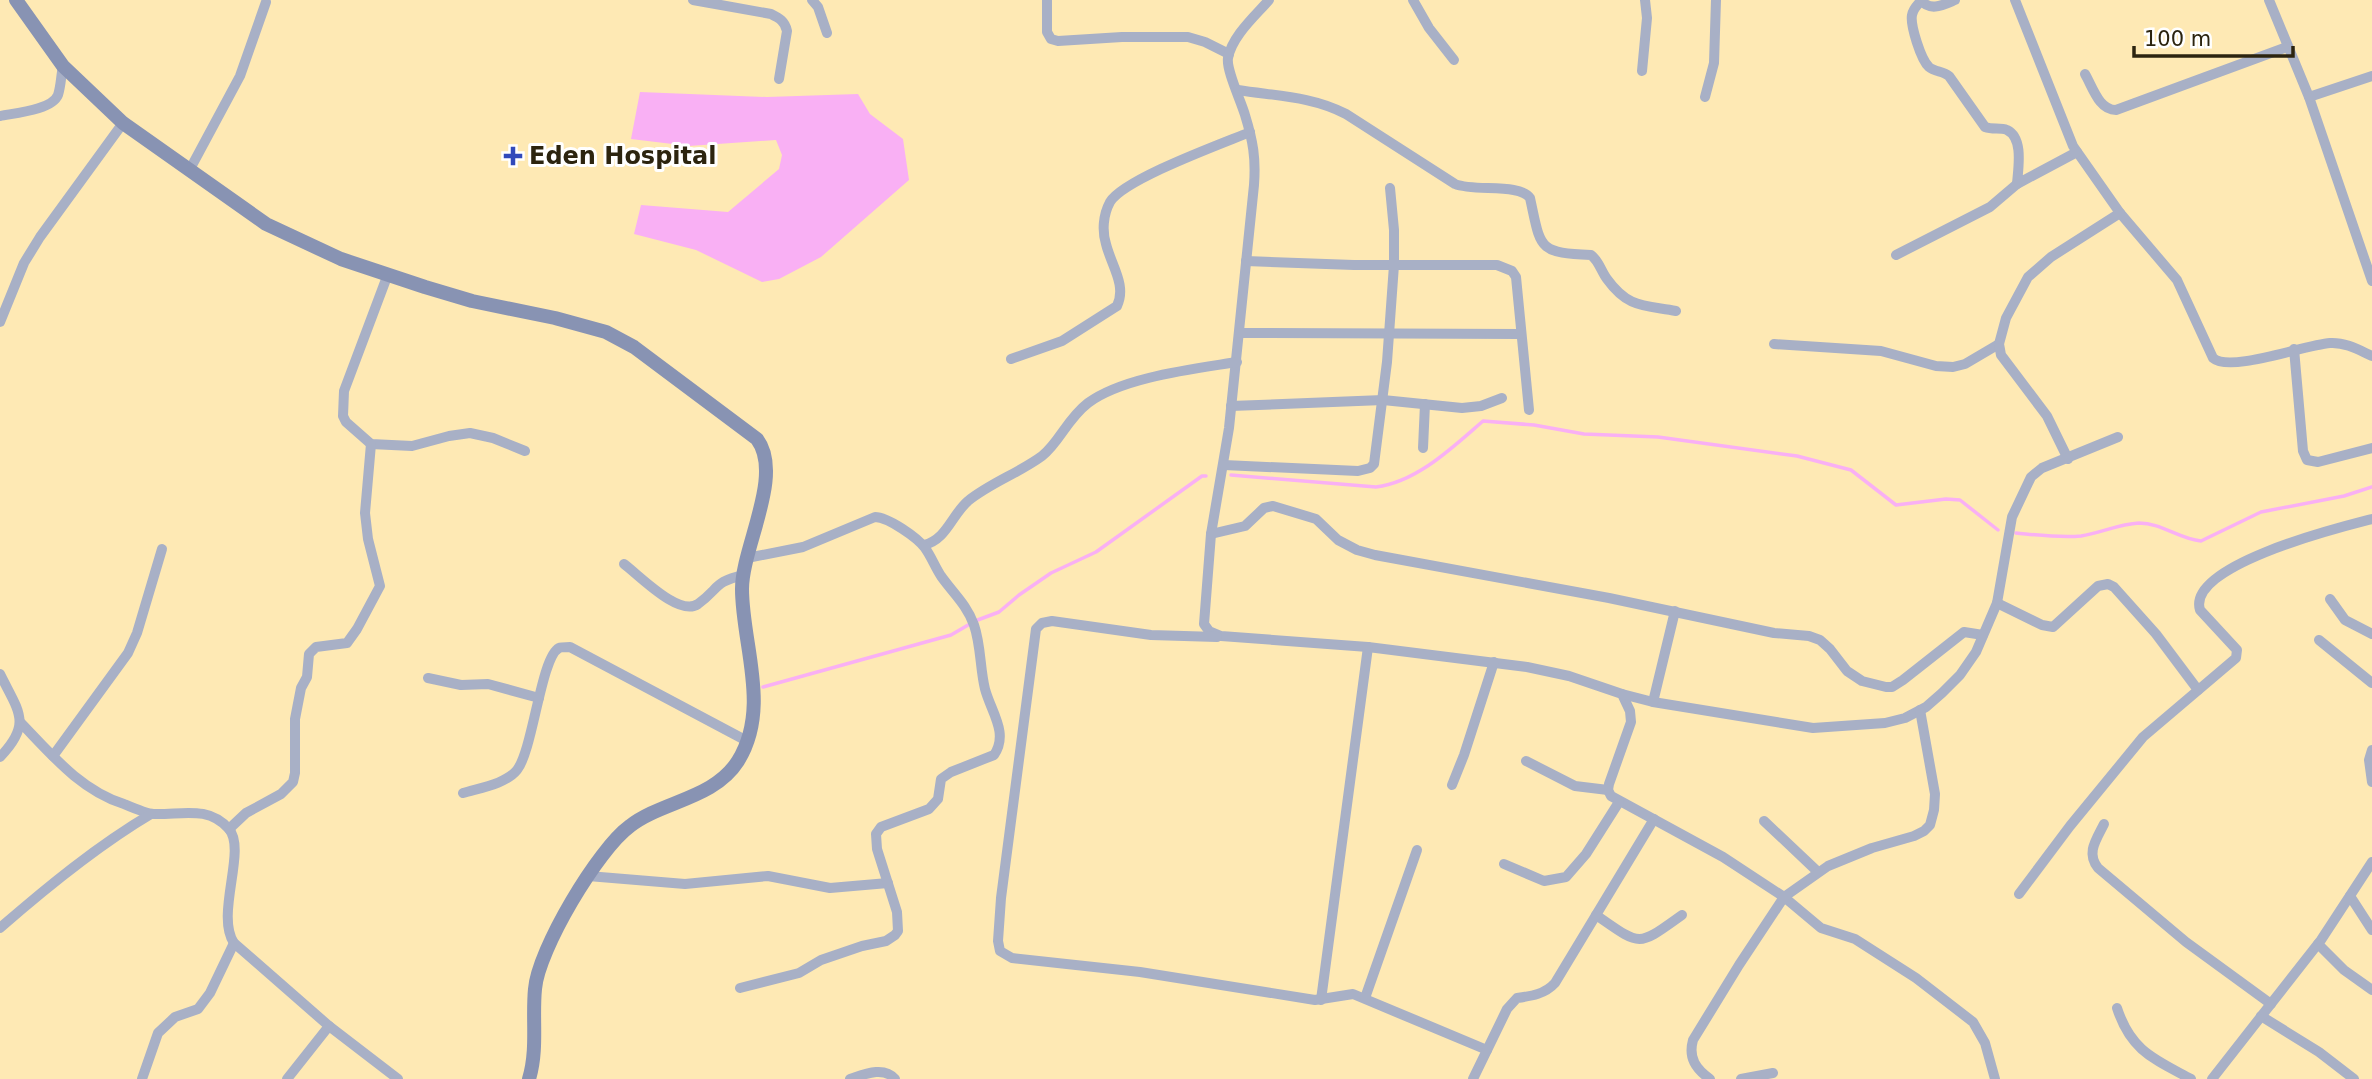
<svg xmlns="http://www.w3.org/2000/svg" width="2372" height="1079" viewBox="0 0 2372 1079" font-family="'DejaVu Sans',sans-serif">
<rect width="100%" height="100%" fill="#fee9b4"/>
<!-- water -->
<path fill="#f9b0f4" d="M640,92L767,97L858,94L870,114L903,139L909,180L821,257L779,279L762,282L696,250L634,234L641,205L728,212L779,169L782,155L776,140L689,146L631,139Z"/>
<g fill="none" stroke-linecap="round" stroke-linejoin="round">
<!-- stream -->
<g stroke="#f9b0f4" stroke-width="3.5">
<path d="M1231,475L1376,487C1417,482 1453,447 1483,421L1534,425L1584,434L1658,437L1797,456L1851,470L1896,505L1946,499L1960,500L1998,530"/>
<path d="M2016,533C2037,535 2059,538 2081,536C2100,533 2119,524 2139,523C2162,523 2179,539 2201,541L2261,512L2344,496L2372,487"/>
<path d="M763,687L951,635L975,621L999,612L1019,595L1051,573L1096,552L1202,476H1206"/>
</g>
<!-- street -->
<g stroke="#a8b0c6" stroke-width="10">
<path d="M693,0L771,14C779,18 785,21 787,31L779,79"/>
<path d="M812,0L818,7L827,33"/>
<path d="M1047,0V32L1051,39L1058,41L1122,37H1188L1205,42L1229,54"/>
<path d="M1269,0C1255,16 1232,36 1228,58C1226,70 1241,101 1245,115C1253,141 1256,158 1254,185L1229,428L1211,534L1204,624L1209,631L1221,636L1368,647L1527,667L1569,676L1622,694L1630,711L1631,722L1609,784L1608,790L1611,796L1723,857L1784,897L1821,928L1855,939L1916,978L1973,1022L1985,1043L1995,1079"/>
<path d="M1413,0L1429,28L1454,60"/>
<path d="M1921,0C1930,12 1943,5 1955,0"/>
<path d="M2015,0L2073,146L2120,213L2177,280L2213,358C2230,373 2304,345 2330,343C2345,342 2359,350 2372,356"/>
<path d="M2269,0L2309,97L2372,281"/>
<path d="M1921,1C1917,5 1913,9 1912,15C1910,25 1921,60 1929,67C1935,72 1943,71 1949,76L1985,127C1993,130 2000,127 2007,130C2024,138 2018,169 2017,184L2077,152"/>
<path d="M1642,71L1647,18L1645,0"/>
<path d="M2085,74C2093,88 2099,110 2116,110L2287,47"/>
<path d="M1238,90C1275,96 1312,96 1346,114L1455,184C1474,192 1520,183 1530,198C1541,248 1537,253 1591,255C1599,261 1601,271 1607,279C1628,308 1643,305 1676,311"/>
<path d="M1705,97L1714,63L1716,0"/>
<path d="M2309,97L2372,76"/>
<path d="M0,116C15,113 52,110 58,95C61,86 61,75 63,66"/>
<path d="M189,171L240,76L266,2"/>
<path d="M1896,255L1990,207L2017,184"/>
<path d="M1246,261L1354,265H1497L1512,271L1516,277L1529,410"/>
<path d="M388,274L344,391L343,416L346,422L371,444L412,446L449,436L470,433L493,438L525,451"/>
<path d="M0,322L24,263L40,237L123,123"/>
<path d="M1240,333L1520,334"/>
<path d="M1774,344L1881,351L1936,366L1953,367L1965,364L1999,344"/>
<path d="M2294,349L2303,451L2307,460L2318,462L2372,448"/>
<path d="M1011,359L1062,341L1117,306C1127,285 1111,265 1106,244C1102,231 1103,215 1110,202C1124,179 1221,144 1250,132"/>
<path d="M1231,406L1383,400L1462,408L1481,406L1502,398"/>
<path d="M1423,448L1425,404"/>
<path d="M2068,459L2047,416L2001,355L1999,344L2006,318L2028,277L2051,257L2120,213"/>
<path d="M1224,465L1358,471L1370,468L1374,464L1387,362L1394,265V230L1390,188"/>
<path d="M1211,534L1245,526L1264,508L1273,506L1316,519L1338,540L1357,550L1375,555L1609,598L1774,633L1809,636L1820,640L1830,649L1847,671L1862,681L1886,687H1892L1903,680L1964,632L1983,635"/>
<path d="M924,545C947,539 951,516 968,501C990,483 1019,473 1042,456C1059,443 1067,419 1088,403C1123,377 1194,369 1237,362"/>
<path d="M624,564C640,576 679,617 698,604C720,588 713,582 744,575"/>
<path d="M2330,599L2345,620L2372,634"/>
<path d="M1997,603L2042,625L2053,627L2098,586L2108,584L2114,587L2156,634L2198,690"/>
<path d="M1217,637L1151,635L1052,621L1042,623L1036,629L1001,898L998,941L1000,951L1012,958L1140,972L1315,1000L1353,994L1487,1050"/>
<path d="M2319,640L2372,683"/>
<path d="M0,674C18,711 33,723 0,757"/>
<path d="M428,678L461,685L488,684L539,698"/>
<path d="M1622,694L1653,702L1813,728L1885,723L1905,718L1926,707L1942,693L1960,675L1976,652L1997,603L2012,517L2031,477L2042,468L2118,437"/>
<path d="M1653,702L1675,611"/>
<path d="M20,722C51,754 80,790 124,804C131,807 147,814 154,814C181,815 208,805 229,829C247,850 215,915 234,943L329,1026L398,1079"/>
<path d="M2372,750L2369,760L2372,782"/>
<path d="M53,756L128,653L137,633L162,549"/>
<path d="M1526,761L1575,786L1608,790"/>
<path d="M1452,785L1464,755L1494,662"/>
<path d="M463,793C479,788 506,784 517,770C533,750 541,657 559,648C561,647 568,647 570,647L747,741"/>
<path d="M1764,821L1818,872"/>
<path d="M2104,824C2096,840 2086,853 2098,868L2186,942L2271,1004"/>
<path d="M229,829L246,813L281,794L293,782L295,773V719L301,688L307,677L309,654L316,647L347,643L357,629L380,586L368,539L365,513L371,444"/>
<path d="M1504,864L1544,881L1566,877L1586,854L1619,802"/>
<path d="M588,876L685,884L768,876L830,888L888,883"/>
<path d="M2019,894L2070,826L2143,737L2236,658L2237,650L2200,610C2186,565 2341,527 2372,519"/>
<path d="M2350,896L2372,930"/>
<path d="M1596,915C1642,947 1637,947 1682,915"/>
<path d="M0,928C47,887 97,846 151,814"/>
<path d="M2318,944L2344,970L2372,990"/>
<path d="M740,988L799,973L821,960L862,946L886,941L895,935L898,931L897,912L877,849L876,834L881,827L929,809L938,799L941,779L951,772L994,755C1009,733 991,712 985,689C980,669 981,645 974,625C967,605 953,593 941,576C935,567 931,556 925,548C918,538 888,517 875,517L803,547L747,558"/>
<path d="M1365,998L1417,850"/>
<path d="M1321,1000L1368,647"/>
<path d="M2117,1008C2131,1051 2154,1059 2191,1079"/>
<path d="M2261,1016L2319,1052L2354,1079"/>
<path d="M142,1079L158,1033L175,1017L198,1009L210,993L234,943"/>
<path d="M287,1079L329,1026"/>
<path d="M850,1079C865,1074 884,1066 895,1079"/>
<path d="M1473,1079L1507,1009L1517,998C1532,996 1545,994 1555,983L1654,819"/>
<path d="M1710,1079C1696,1069 1688,1058 1693,1040L1739,965L1784,897L1828,866L1872,848L1914,836L1924,831L1930,825L1934,810L1935,794L1920,710"/>
<path d="M1741,1079L1773,1073"/>
<path d="M2212,1079L2321,940L2372,862"/>
</g>
<!-- secondary -->
<path stroke="#8893b3" stroke-width="14" d="M16,0L63,66L123,123L266,224L341,259L425,287L472,301L555,318L606,332L634,347L757,439C784,475 742,547 742,589C742,644 771,708 738,761C714,799 662,801 630,826C598,849 538,950 535,989C532,1019 538,1049 529,1079"/>
</g>
<!-- markers -->
<path fill="#3149ba" stroke="#fff" stroke-width="2.5" d="M509.5 145.5h7v7h7v7h-7v7h-7v-7h-7v-7h7z"/>
<g text-anchor="middle" stroke-width="6" stroke-linejoin="round" paint-order="stroke">
<!-- poi labels -->
<g font-size="24" font-weight="bold" fill="#2c240f" stroke="#fff" text-anchor="start">
<text x="529" y="164">Eden Hospital</text>
</g>
</g>
<!-- scale -->
<path d="M2134 46v10h159v-10" fill="none" stroke="#2c240f" stroke-width="3.5"/>
<text x="2144" y="46" font-size="21" fill="#2c240f" stroke="#ffffff" stroke-width="5" paint-order="stroke">100 m</text>
</svg>
